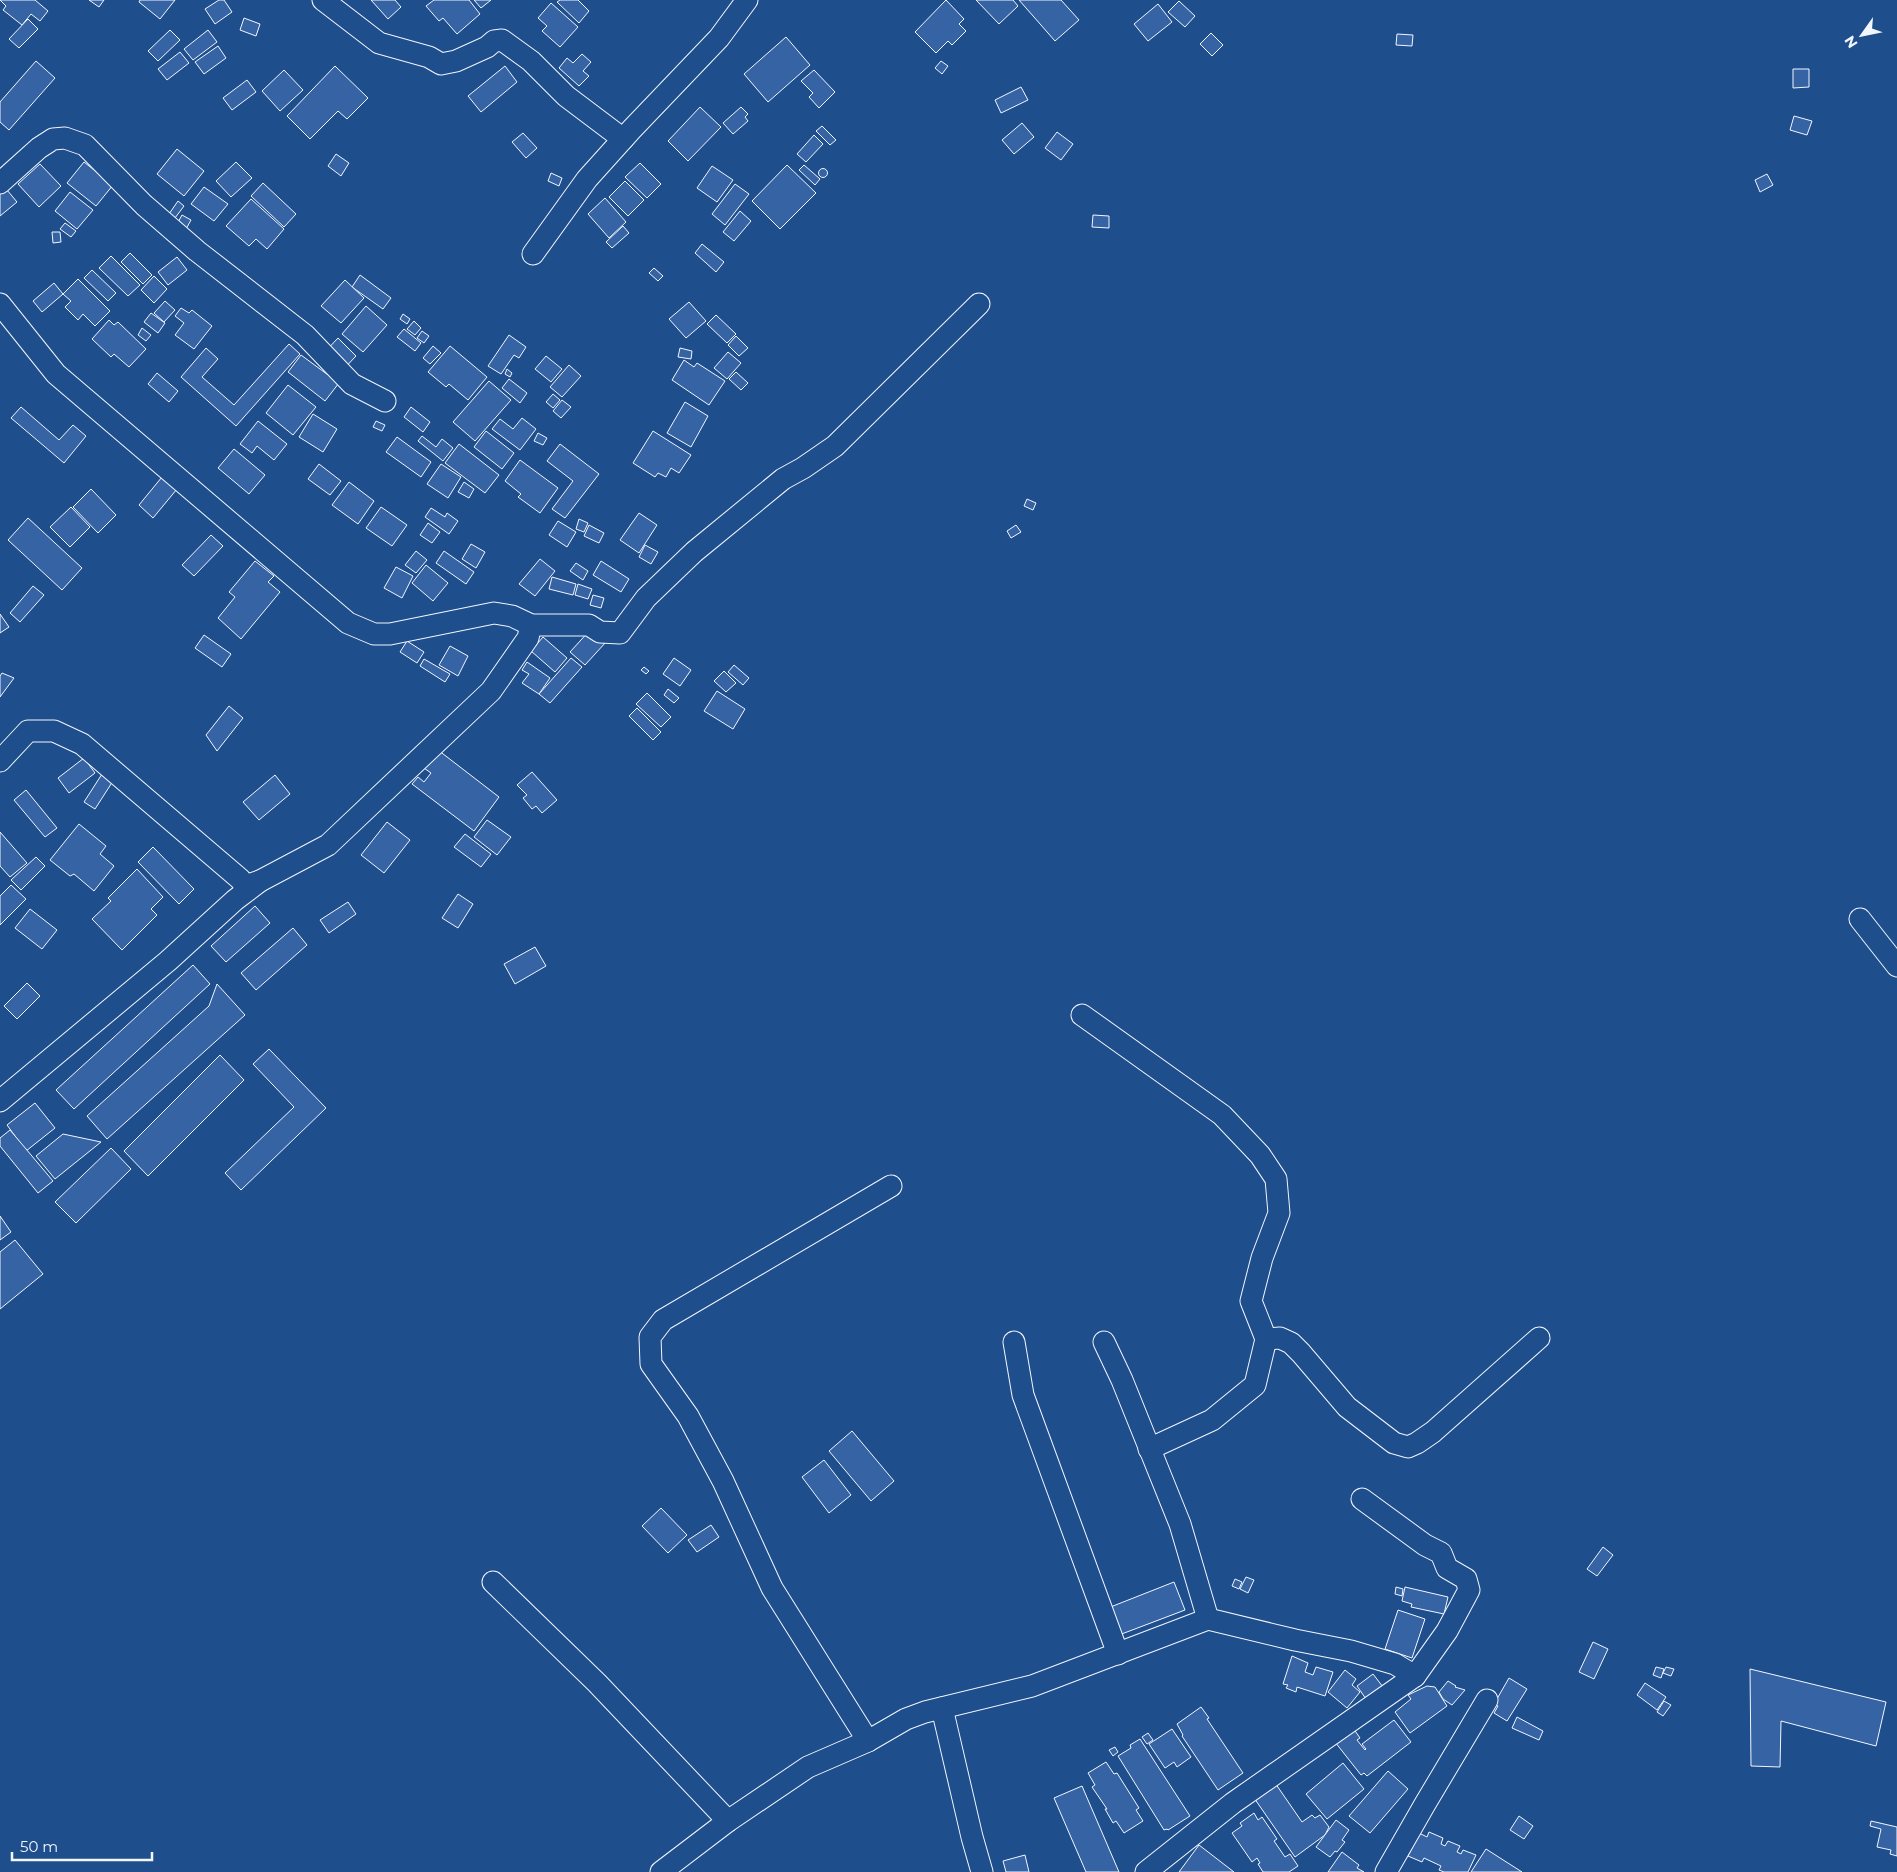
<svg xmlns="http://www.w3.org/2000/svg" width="1897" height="1872" viewBox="0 0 1897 1872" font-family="Montserrat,sans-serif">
<rect width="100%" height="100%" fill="#1f4e8c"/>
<!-- building -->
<g fill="#3563a3" stroke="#f2f6ff">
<path d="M0,0H35L48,11L40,21L31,14L22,25L3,10L6,6Z"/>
<path d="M89,0H104L99,7Z"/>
<path d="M140,0H175L160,19L139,2Z"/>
<path d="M219,0H224L232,12L215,24L205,9Z"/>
<path d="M371,0H395L401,7L388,19Z"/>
<path d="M434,0H469L480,14L457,34L443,18L439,21L426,6Z"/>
<path d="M474,0H491L481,8Z"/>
<path d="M560,0H578L589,11L579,23L557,2Z"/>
<path d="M946,0L964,19L959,24L966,31L952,45L948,41L936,53L915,32Z"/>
<path d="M976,0H1013L1018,6L999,24Z"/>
<path d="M1019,0H1061L1079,20L1055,41Z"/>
<path d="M1179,1L1195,16L1185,27L1168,12Z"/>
<path d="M551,3L578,27L560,47L542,31L547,26L538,18Z"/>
<path d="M1158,4L1172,22L1148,41L1134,24Z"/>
<path d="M244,18L260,24L256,36L240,30Z"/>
<path d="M28,19L38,29L19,48L9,39Z"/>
<path d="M170,30L180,40L158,61L148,51Z"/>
<path d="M208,30L217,42L193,60L184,49Z"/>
<path d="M1211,33L1223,45L1212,56L1200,44Z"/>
<path d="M1397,34L1413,35L1412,46L1396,45Z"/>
<path d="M786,37L810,65L768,102L744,74Z"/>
<path d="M218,46L226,58L204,74L195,62Z"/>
<path d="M180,52L189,63L167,80L158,69Z"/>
<path d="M582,54L591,62L583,71L589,76L579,86L559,68L567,58L573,63Z"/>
<path d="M36,61L55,78L9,130L0,122V102Z"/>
<path d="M941,61L948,66L942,74L935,68Z"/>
<path d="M335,66L368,98L347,119L338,111L310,139L287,116Z"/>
<path d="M505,66L517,82L481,112L468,96Z"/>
<path d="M1793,69H1809V87L1793,88Z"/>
<path d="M284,70L303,90L280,111L262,91Z"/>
<path d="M814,70L835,92L819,108L809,97L813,93L801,81Z"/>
<path d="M247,80L256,92L232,110L223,98Z"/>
<path d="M1021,87L1028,100L1001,113L995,100Z"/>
<path d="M700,107L721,127L688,161L668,141Z"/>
<path d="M741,107L748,114L745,117L748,121L733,134L723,123Z"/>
<path d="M1794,116L1812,121L1807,135L1790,130Z"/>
<path d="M1022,123L1034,137L1014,154L1002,140Z"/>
<path d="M822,126L836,140L830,145L816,131Z"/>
<path d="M1057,132L1073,144L1061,160L1045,148Z"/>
<path d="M523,133L537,148L526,158L512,142Z"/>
<path d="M814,135L823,144L806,162L797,154Z"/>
<path d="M177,149L204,171L184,196L157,174Z"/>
<path d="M336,154L349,163L341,176L328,166Z"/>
<path d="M84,162L113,185L96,206L67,183Z"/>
<path d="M236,162L252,178L231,197L216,181Z"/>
<path d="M640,163L661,184L647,198L625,177Z"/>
<path d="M40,164L61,186L39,207L18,184Z"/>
<path d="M787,165L816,193L780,229L752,201Z"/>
<path d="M804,165L820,179L815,185L799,170Z"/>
<path d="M712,166L733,180L717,202L697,188Z"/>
<circle cx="823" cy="173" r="4.5"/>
<path d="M551,173L562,178L559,186L548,181Z"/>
<path d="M1767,174L1773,185L1760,192L1755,180Z"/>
<path d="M625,181L644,200L628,216L609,197Z"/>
<path d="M263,183L296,214L284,227L251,196Z"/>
<path d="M2,184L17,202L0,216V186Z"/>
<path d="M735,184L749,194L725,225L712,214Z"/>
<path d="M204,187L228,204L214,221L191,204Z"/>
<path d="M70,192L93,210L77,229L55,211Z"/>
<path d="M605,198L626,222L609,238L588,214Z"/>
<path d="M251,199L284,229L267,249L256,239L249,246L226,226Z"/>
<path d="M178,201L184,206L175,218L169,214Z"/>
<path d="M740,211L751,221L734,241L723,232Z"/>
<path d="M182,215L191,220L186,229L177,224Z"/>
<path d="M1093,215L1109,216V228L1092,227Z"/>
<path d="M65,223L76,231L71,237L60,229Z"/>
<path d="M623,226L629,233L612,248L606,242Z"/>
<path d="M52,232H60L61,242L53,243Z"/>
<path d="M702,244L724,262L716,272L695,253Z"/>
<path d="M130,253L152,275L143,284L121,262Z"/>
<path d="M111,256L140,285L128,296L99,268Z"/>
<path d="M177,257L187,270L168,285L158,272Z"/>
<path d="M654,268L663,276L658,281L649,273Z"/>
<path d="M92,270L116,293L108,301L84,278Z"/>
<path d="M360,275L391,298L383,309L352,287Z"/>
<path d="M154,276L167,289L154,303L141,290Z"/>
<path d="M78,279L110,311L95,326L83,314L78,320L65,307L71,301L63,294Z"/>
<path d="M345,280L364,298L341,323L321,306Z"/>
<path d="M54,283L63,294L42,312L33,301Z"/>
<path d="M165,301L175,310L164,322L154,313Z"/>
<path d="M689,302L706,321L686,338L669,319Z"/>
<path d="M366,306L387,325L363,352L342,334Z"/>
<path d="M181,308L189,313L192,310L212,326L194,349L175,335L184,323L175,316Z"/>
<path d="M151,313L165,323L158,333L144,322Z"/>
<path d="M403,314L410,319L407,324L400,319Z"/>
<path d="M716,315L736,334L727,343L707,324Z"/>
<path d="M109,320L114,325L118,322L146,349L129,367L114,354L111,357L92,339Z"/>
<path d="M414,321L421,328L415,335L407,329Z"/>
<path d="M142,328L151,335L146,341L138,335Z"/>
<path d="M404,329L421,343L415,351L397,337Z"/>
<path d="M422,331L429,336L424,343L417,338Z"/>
<path d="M509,335L526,347L519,358L514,355L501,374L488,366Z"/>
<path d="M736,336L748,348L739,356L728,345Z"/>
<path d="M338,338L356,356L339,374L320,357Z"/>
<path d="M289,344L300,354L236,426L181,377L206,348L218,359L202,377L234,405Z"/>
<path d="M433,346L441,353L430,364L423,358Z"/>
<path d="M450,346L487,377L468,400L449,384L446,387L428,372Z"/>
<path d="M680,348L692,351L691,359L678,357Z"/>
<path d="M728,352L741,363L727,379L714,368Z"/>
<path d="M301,355L339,383L325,401L288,372Z"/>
<path d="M546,356L562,369L551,382L535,369Z"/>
<path d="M684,360L694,367L697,363L725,381L709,405L672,380Z"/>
<path d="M569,365L581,376L562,397L550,387Z"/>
<path d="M507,369L512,373L510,377L505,374Z"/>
<path d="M736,372L748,383L741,390L729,379Z"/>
<path d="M157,373L178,391L169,402L148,384Z"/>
<path d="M509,379L527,393L520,403L502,388Z"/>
<path d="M489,381L511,400L475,441L453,422Z"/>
<path d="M288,385L316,407L293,435L266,413Z"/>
<path d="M553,394L560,400L553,408L546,402Z"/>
<path d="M562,400L571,407L561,418L553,411Z"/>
<path d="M685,402L708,416L691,447L667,433Z"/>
<path d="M21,407L59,440L73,425L86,436L64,463L11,418Z"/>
<path d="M411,407L430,422L423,432L404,417Z"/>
<path d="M313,414L337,429L323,452L299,437Z"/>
<path d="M522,418L536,429L520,450L492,429L500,419L513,429Z"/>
<path d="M258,421L287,444L274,460L257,446L252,453L240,444Z"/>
<path d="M376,421L385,425L382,431L373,427Z"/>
<path d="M486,431L514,453L502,469L474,447Z"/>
<path d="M653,431L691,455L679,473L671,468L666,477L658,473L655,477L633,463Z"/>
<path d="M538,433L547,438L543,445L534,441Z"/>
<path d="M422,436L436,447L442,439L453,448L443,461L418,441Z"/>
<path d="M397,437L431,462L421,477L386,452Z"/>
<path d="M459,444L499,475L485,493L445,463Z"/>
<path d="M560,444L599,474L565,518L552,509L573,481L547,461Z"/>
<path d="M234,449L265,475L249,494L218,468Z"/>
<path d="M520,460L558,488L540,513L518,497L521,494L505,481Z"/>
<path d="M319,464L341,481L330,495L308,479Z"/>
<path d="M441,464L461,477L448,498L427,484Z"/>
<path d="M162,477L177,489L153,518L139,505Z"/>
<path d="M349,482L374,501L358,524L332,505Z"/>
<path d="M464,482L474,489L469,498L458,492Z"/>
<path d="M91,489L116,515L98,533L73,507Z"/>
<path d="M1027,499L1036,503L1033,510L1024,506Z"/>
<path d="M71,507L90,527L70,547L50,527Z"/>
<path d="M381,507L407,525L392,546L366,528Z"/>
<path d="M431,508L445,517L447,513L458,521L449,534L425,517Z"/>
<path d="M639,513L657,525L639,553L620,540Z"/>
<path d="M28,518L82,568L62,590L8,540Z"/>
<path d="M579,519L588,523L584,532L576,529Z"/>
<path d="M558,521L576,532L567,547L549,535Z"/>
<path d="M428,523L440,532L432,543L420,535Z"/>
<path d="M589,525L604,533L599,543L584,536Z"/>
<path d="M1016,525L1021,532L1011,538L1007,531Z"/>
<path d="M211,535L223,546L194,576L182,565Z"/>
<path d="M471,544L485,552L476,568L462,559Z"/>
<path d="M645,545L658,552L651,564L639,557Z"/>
<path d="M416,551L427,560L416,573L405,565Z"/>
<path d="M444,551L474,572L466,584L436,563Z"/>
<path d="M540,559L555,571L535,596L519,584Z"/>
<path d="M255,561L274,576L268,582L280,592L241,639L218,618L235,597L229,592Z"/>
<path d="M601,561L629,579L621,592L593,575Z"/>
<path d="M576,563L588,571L583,580L570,571Z"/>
<path d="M426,565L448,583L433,601L412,583Z"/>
<path d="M396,567L413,576L402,598L384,588Z"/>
<path d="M552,577L576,584L573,595L549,589Z"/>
<path d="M578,584L592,589L588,599L575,595Z"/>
<path d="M33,586L44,595L20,622L10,613Z"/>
<path d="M593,595L604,598L601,608L590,605Z"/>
<path d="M0,614L9,627L0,633Z"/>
<path d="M591,629L606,642L585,665L570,652Z"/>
<path d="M204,635L231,654L222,667L195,648Z"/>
<path d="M543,637L567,658L555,672L531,651Z"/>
<path d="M407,641L424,652L417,663L400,652Z"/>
<path d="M450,646L468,656L458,676L439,665Z"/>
<path d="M571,658L582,667L550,703L539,694Z"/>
<path d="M674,658L691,670L680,686L663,674Z"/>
<path d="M424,659L450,674L445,682L420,666Z"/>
<path d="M527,662L550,678L539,694L522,683L529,674L522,670Z"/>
<path d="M734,665L749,678L743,685L728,672Z"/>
<path d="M644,667L649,671L646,674L641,670Z"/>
<path d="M724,671L736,683L726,692L714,681Z"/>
<path d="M2,673L14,678L0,697V676Z"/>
<path d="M668,689L679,698L674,703L664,695Z"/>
<path d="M717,691L745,709L733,729L704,711Z"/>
<path d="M647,693L671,717L661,727L636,704Z"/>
<path d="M229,706L243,718L217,751L206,735Z"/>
<path d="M637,708L661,732L653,740L629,716Z"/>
<path d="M438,750L499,797L474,831L412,784L418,777L424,782L431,773L424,768Z"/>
<path d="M84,758L95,773L69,793L58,778Z"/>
<path d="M532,772L557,800L542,813L536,806L532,809L523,798L527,795L517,785Z"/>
<path d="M102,774L113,781L95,809L84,802Z"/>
<path d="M275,775L290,794L259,820L243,802Z"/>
<path d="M26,790L57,828L45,837L14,800Z"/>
<path d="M487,820L511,837L497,855L474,837Z"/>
<path d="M387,822L410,840L384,873L361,855Z"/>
<path d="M79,824L106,846L100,854L114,866L94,891L74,874L70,876L50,860Z"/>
<path d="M0,832L27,863L10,877L0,866Z"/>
<path d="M465,834L491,854L481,867L454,847Z"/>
<path d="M153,847L194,889L179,904L138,862Z"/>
<path d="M36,857L45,866L21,890L11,880Z"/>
<path d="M137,869L163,897L151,909L157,915L122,950L92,919L111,901L108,898Z"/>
<path d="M11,885L26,899L0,925V896Z"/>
<path d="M458,894L473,904L458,928L442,918Z"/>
<path d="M348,902L356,914L329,933L320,920Z"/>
<path d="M255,906L270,923L226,962L211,946Z"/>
<path d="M30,909L57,930L42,949L15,928Z"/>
<path d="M293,928L307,945L256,990L241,973Z"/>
<path d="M535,947L546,966L515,984L504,964Z"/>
<path d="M193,965L210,984L74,1109L56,1090Z"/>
<path d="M27,983L40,996L17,1019L4,1006Z"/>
<path d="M217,984L245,1015L107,1139L87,1116L209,1006Z"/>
<path d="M269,1049L326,1108L241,1190L225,1173L294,1107L253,1064Z"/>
<path d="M220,1055L244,1080L148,1176L124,1151Z"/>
<path d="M35,1103L55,1128L26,1151L7,1125Z"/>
<path d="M10,1130L53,1181L38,1193L0,1146V1138Z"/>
<path d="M63,1134L101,1142L55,1179L36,1156Z"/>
<path d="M111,1148L131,1169L76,1223L55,1202Z"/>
<path d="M0,1216L11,1232L0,1240Z"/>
<path d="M15,1240L43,1274L0,1309V1252Z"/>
<path d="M852,1431L894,1481L871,1501L829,1451Z"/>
<path d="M824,1460L851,1495L829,1513L802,1477Z"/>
<path d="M661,1508L687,1535L668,1553L642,1526Z"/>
<path d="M711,1525L719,1537L697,1552L688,1540Z"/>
<path d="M1603,1547L1613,1555L1597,1576L1587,1569Z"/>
<path d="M1246,1577L1254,1580L1248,1593L1240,1589Z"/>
<path d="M1235,1579L1242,1582L1239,1589L1232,1586Z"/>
<path d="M1174,1582L1185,1610L1119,1635L1108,1608Z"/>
<path d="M1396,1587L1403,1589L1402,1596L1395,1594Z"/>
<path d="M1405,1587L1448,1597L1444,1614L1411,1607L1412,1604L1402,1601Z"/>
<path d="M1398,1610L1425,1619L1412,1658L1385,1649Z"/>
<path d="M1593,1642L1608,1649L1594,1679L1579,1672Z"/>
<path d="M1292,1656L1308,1663L1305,1672L1313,1675L1316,1667L1333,1672L1325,1696L1297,1687L1296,1692L1286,1688L1288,1685L1283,1684Z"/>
<path d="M1656,1667L1664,1669L1661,1678L1653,1675Z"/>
<path d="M1666,1667L1674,1669L1671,1676L1663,1673Z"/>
<path d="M1750,1669L1886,1702L1876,1746L1781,1721L1780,1767L1751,1766Z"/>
<path d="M1345,1670L1356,1679L1352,1685L1360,1692L1347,1708L1328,1692Z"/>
<path d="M1373,1674L1383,1687L1366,1699L1357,1686Z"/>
<path d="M1509,1678L1527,1689L1507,1721L1494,1713L1498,1706L1494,1704Z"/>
<path d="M1448,1681L1456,1686L1455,1687L1465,1690L1452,1705L1443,1699L1439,1692Z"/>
<path d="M1645,1683L1666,1697L1657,1710L1637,1695Z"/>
<path d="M1427,1686L1435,1687L1447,1706L1410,1733L1395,1712L1411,1699L1408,1695Z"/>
<path d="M1664,1701L1671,1705L1663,1716L1657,1712Z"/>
<path d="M1201,1707L1209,1718L1207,1719L1243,1773L1218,1790L1182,1736L1183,1735L1177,1724Z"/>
<path d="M1517,1717L1543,1731L1539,1740L1512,1728Z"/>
<path d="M1394,1720L1411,1742L1367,1776L1364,1773L1361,1775L1335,1742L1353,1728L1360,1738L1357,1740L1365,1750L1366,1749L1362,1744Z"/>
<path d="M1172,1729L1191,1757L1177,1767L1174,1762L1165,1768L1149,1744Z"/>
<path d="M1148,1733L1153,1740L1147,1744L1142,1737Z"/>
<path d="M1140,1739L1190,1816L1168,1830L1167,1829L1164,1830L1118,1756L1131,1748L1130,1745Z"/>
<path d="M1115,1747L1118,1752L1113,1756L1109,1750Z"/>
<path d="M1106,1762L1114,1774L1117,1773L1139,1808L1136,1810L1143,1821L1124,1833L1116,1821L1113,1823L1105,1809H1107L1092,1787L1095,1785L1088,1773Z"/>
<path d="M1343,1763L1364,1789L1327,1819L1306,1794Z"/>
<path d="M1388,1771L1408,1789L1370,1833L1349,1816Z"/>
<path d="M1273,1780L1302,1822L1312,1815L1315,1818L1320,1815L1329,1827L1325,1835L1295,1857L1252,1795Z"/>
<path d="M1082,1786L1119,1872H1086L1054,1798Z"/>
<path d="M1254,1813L1258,1820L1262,1817L1277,1839L1274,1841L1285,1857L1290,1854L1298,1866L1289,1872H1263L1258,1864L1260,1863L1257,1858L1252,1862L1232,1833L1242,1826L1240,1823Z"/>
<path d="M1519,1816L1533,1826L1524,1839L1510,1830Z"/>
<path d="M1336,1820L1349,1830L1342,1840L1345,1842L1337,1852L1335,1851L1330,1857L1316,1847Z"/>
<path d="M1871,1821L1897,1827V1856L1890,1854L1891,1850L1877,1847L1881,1829L1870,1826Z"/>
<path d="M1429,1832L1443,1838L1441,1844L1445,1846L1448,1841L1460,1846L1457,1852L1461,1854L1463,1850L1476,1855L1468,1872H1444L1439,1870L1441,1866L1424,1858L1422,1862L1408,1856L1419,1833L1427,1837Z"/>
<path d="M1199,1845L1234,1872H1179Z"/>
<path d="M1486,1849L1522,1872H1471Z"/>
<path d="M1342,1852L1359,1865L1357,1868L1364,1872H1328Z"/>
<path d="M1025,1855L1029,1872H1006L1003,1861Z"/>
</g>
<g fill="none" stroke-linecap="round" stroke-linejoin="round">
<defs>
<g id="minor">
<path d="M323,0L379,43L429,57L441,64L456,61L487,47L494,41L502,40L531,61L566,96L623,139"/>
<path d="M0,183L39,148L53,139L65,138L85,145L144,205L197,251L305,335L352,384L385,401"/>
<path d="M533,254L587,179L632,129L719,38L747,0"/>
<path d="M0,304L56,374L348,623L374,634H390L494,613L512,616L531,625H589L600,632L620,633L646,598L694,552L783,479L803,468L835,446L979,304"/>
<path d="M0,761L28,731H54L82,744L240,879L245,886L260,881"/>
<path d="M1860,919L1897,966"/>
<path d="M1082,1015L1222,1115L1260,1155L1276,1179L1279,1213L1262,1258L1251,1301L1266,1339L1255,1385L1212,1420L1149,1449"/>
<path d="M0,1101L168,961L235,900L260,881L328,845L491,691L528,638L531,625"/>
<path d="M1266,1339L1280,1338L1291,1343L1301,1353L1347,1407L1394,1443L1408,1447L1417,1443L1433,1432L1539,1338"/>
<path d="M1014,1342L1023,1395L1118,1654"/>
<path d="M1104,1342L1122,1380L1180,1524L1208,1619L1295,1640L1351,1651L1395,1664L1415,1676"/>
<path d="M493,1582L597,1683L728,1821"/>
<path d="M942,1708L972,1837L982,1872"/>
<path d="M868,1741L772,1588L723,1481L688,1416L651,1364L650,1337L663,1320L891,1186"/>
<path d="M661,1872L728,1821L808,1767L868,1741L906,1719L925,1712L1032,1686L1208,1619"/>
<path d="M1146,1872L1233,1803L1415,1676L1447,1631L1469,1590L1466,1579L1447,1568L1441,1553L1425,1545L1362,1499"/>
<path d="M1386,1872L1425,1804L1487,1700"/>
</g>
</defs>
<!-- minor casing -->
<use href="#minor" stroke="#f2f6ff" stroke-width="23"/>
<!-- minor -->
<use href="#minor" stroke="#1f4e8c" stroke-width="21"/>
</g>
<!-- north arrow -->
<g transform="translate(1862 35) rotate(237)" stroke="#1f4e8c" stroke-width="4" paint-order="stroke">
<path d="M0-4L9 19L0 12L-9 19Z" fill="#f2f6ff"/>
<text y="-8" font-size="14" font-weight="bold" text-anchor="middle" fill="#f2f6ff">N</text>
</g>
<!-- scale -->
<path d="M12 1852v8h140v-8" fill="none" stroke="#f2f6ff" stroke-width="2.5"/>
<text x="20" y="1852" font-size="15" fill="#f2f6ff" stroke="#1f4e8c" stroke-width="4" paint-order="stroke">50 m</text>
</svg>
